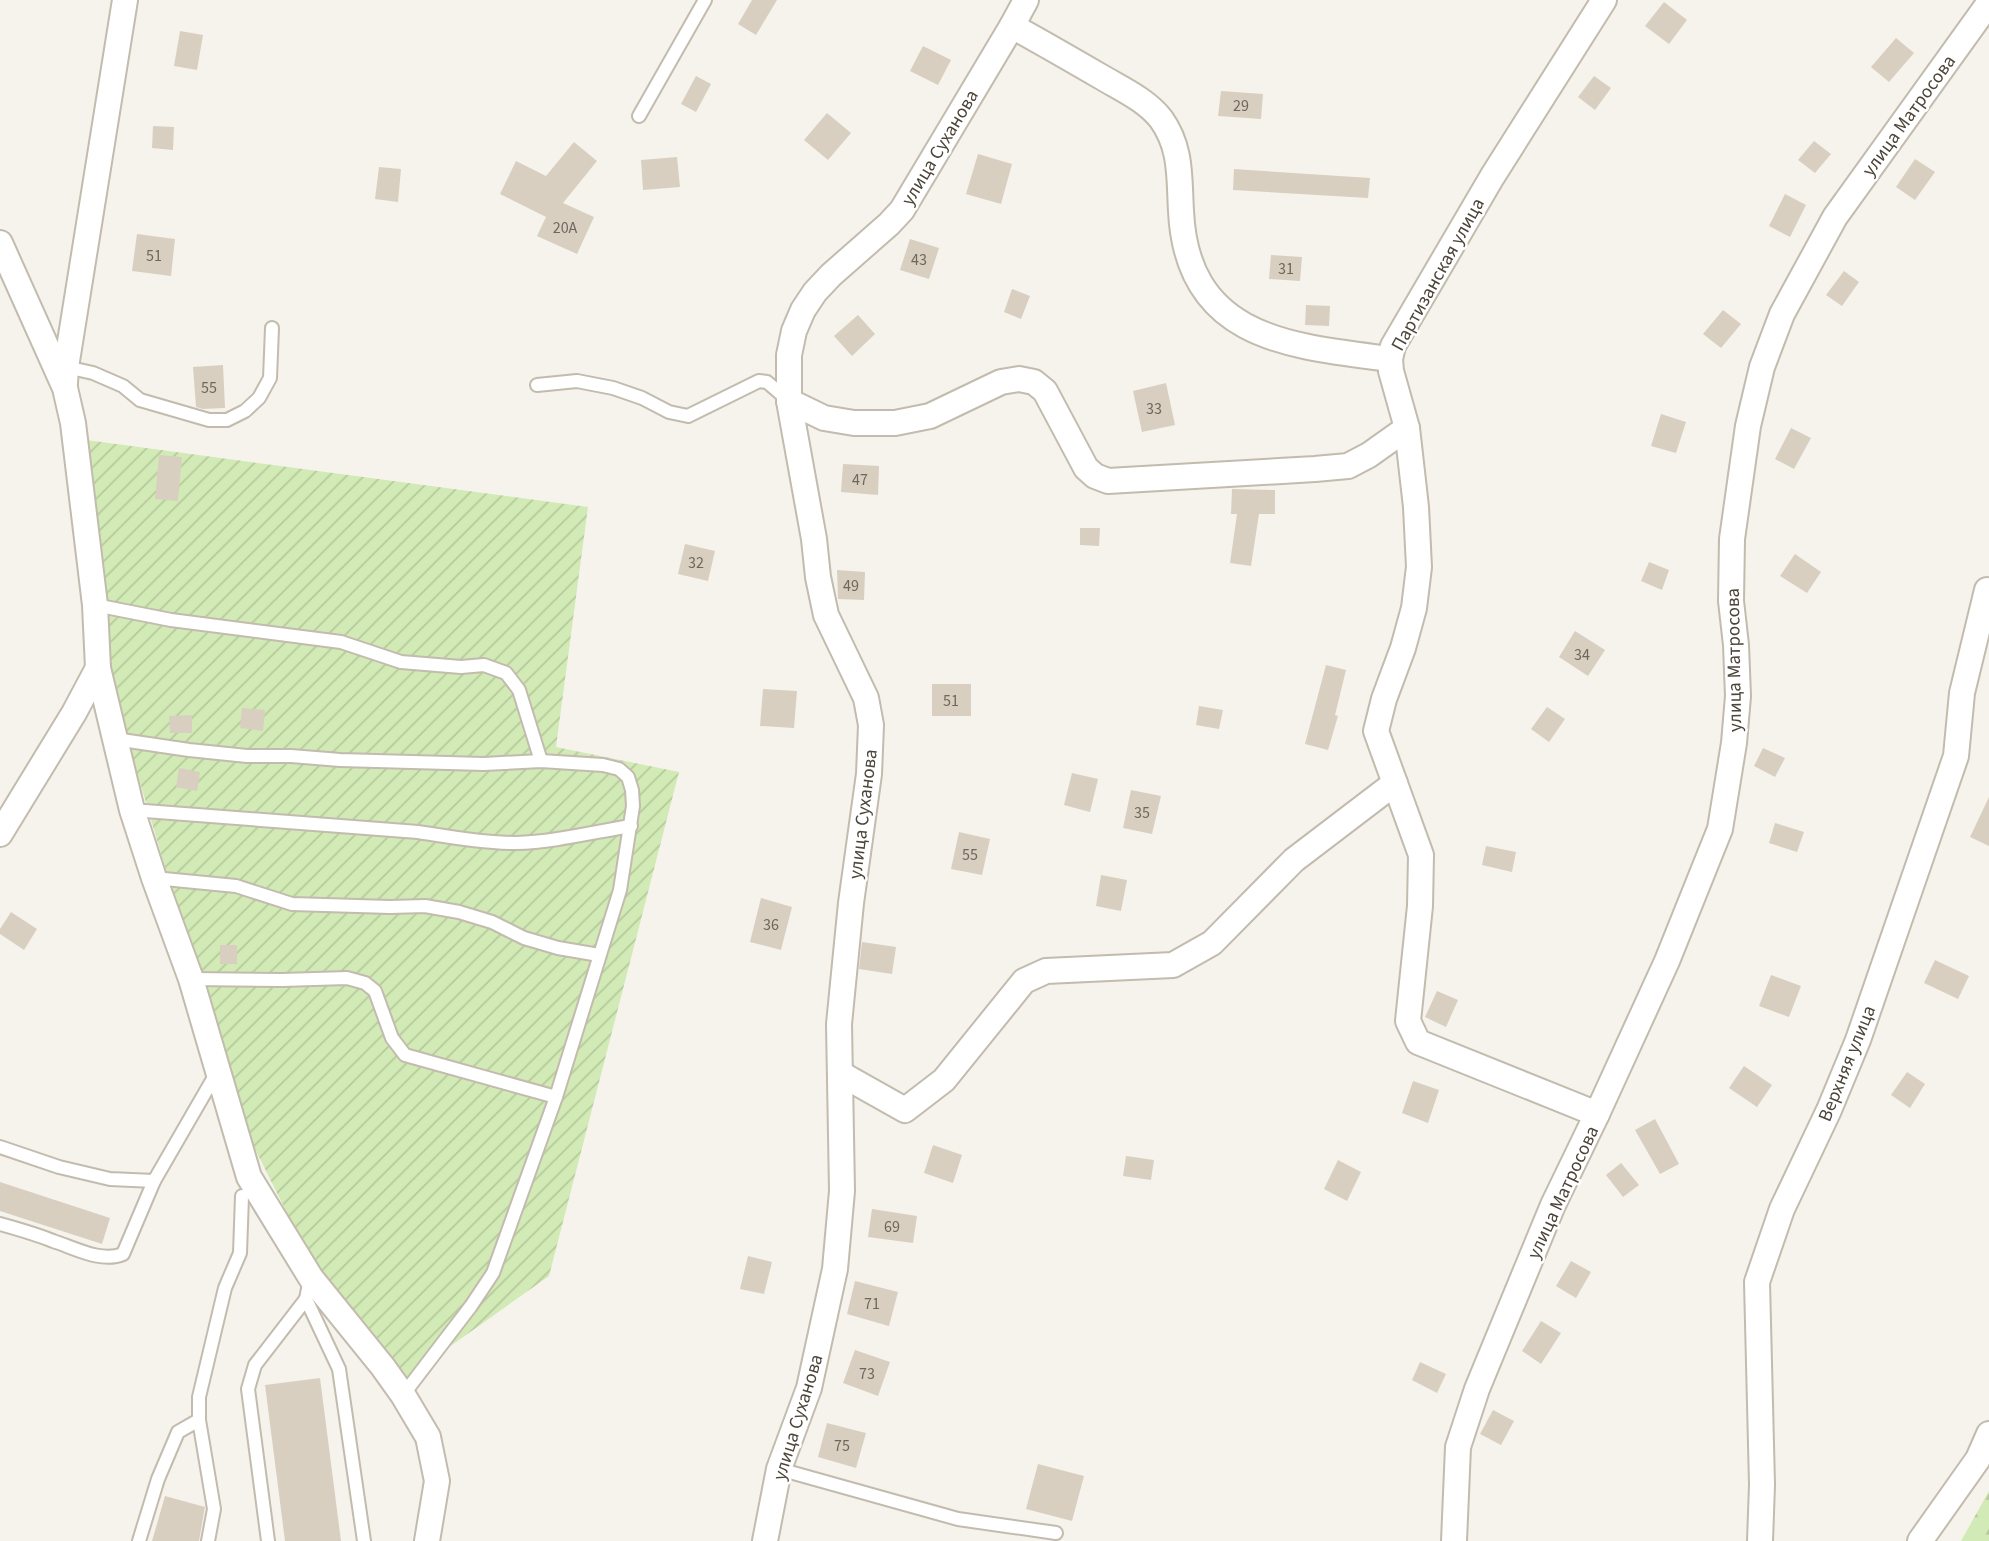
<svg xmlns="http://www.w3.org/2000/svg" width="1989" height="1541" viewBox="0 0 1989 1541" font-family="'Source Sans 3',sans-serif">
<defs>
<pattern id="forest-firs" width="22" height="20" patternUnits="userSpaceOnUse" patternTransform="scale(1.75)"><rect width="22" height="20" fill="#d2eab5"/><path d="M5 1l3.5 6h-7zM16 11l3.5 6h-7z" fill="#b6ca9c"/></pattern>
<pattern id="garden-furrows" width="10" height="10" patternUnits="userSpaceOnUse" patternTransform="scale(1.75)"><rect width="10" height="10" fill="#d2eab5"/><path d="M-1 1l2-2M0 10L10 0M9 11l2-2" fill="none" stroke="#b6ca9c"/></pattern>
</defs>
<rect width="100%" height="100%" fill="#f6f3ec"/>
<!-- forest -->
<path fill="url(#forest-firs)" d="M1989,1491V1541H1961Z"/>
<!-- garden -->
<path fill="url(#garden-furrows)" d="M79,439L588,507L556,747L679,772L549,1276L404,1379L315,1269L251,1141L165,867L106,668Z"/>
<!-- building -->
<g fill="#d8cfc1">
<path d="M752,0H777L756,35L738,24Z"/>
<path d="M1664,2L1687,20L1669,44L1645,26Z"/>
<path d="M180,31L203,35L197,70L174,66Z"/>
<path d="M1896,38L1914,53L1889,82L1871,67Z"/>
<path d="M923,46L951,60L938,85L910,71Z"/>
<path d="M696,76L711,84L696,112L681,104Z"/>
<path d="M1594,76L1611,88L1595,110L1578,97Z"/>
<path d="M1221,91L1263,94L1261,119L1218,116Z"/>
<path d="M827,113L851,133L828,160L804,140Z"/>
<path d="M153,126L174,127L173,150L152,148Z"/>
<path d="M1814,141L1831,154L1815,173L1798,160Z"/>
<path d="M574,142L597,161L563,203L594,217L577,254L537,236L546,217L500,194L516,161L546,176Z"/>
<path d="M978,154L1012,164L1001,204L966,194Z"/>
<path d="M677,157L680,187L643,190L641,160Z"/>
<path d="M1915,159L1935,172L1915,200L1896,187Z"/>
<path d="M379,167L401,169L398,202L375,199Z"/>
<path d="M1234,169L1370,178L1368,198L1233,190Z"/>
<path d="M1785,194L1806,205L1790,237L1769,226Z"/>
<path d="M137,234L175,239L171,276L132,271Z"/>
<path d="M910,239L939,248L929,279L900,270Z"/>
<path d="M1271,255L1302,257L1300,281L1269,279Z"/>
<path d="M1844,271L1859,282L1842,306L1826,295Z"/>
<path d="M1012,289L1030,296L1021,319L1004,312Z"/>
<path d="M1306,305L1330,306L1329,326L1305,325Z"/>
<path d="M1723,310L1741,324L1721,348L1703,334Z"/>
<path d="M858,315L875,334L852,356L834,336Z"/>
<path d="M223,365L225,408L203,409L196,407L193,367Z"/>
<path d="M1166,383L1175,425L1142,432L1133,391Z"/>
<path d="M1661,414L1686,422L1676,453L1651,446Z"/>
<path d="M1791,428L1811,438L1794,469L1775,459Z"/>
<path d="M159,455L182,457L178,501L155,499Z"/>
<path d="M843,464L879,466L878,495L841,492Z"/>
<path d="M1232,489L1275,490V514H1259L1251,566L1230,563L1237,514H1231Z"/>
<path d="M1080,528H1100L1099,546L1080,545Z"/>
<path d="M685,544L715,551L708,581L678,574Z"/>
<path d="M1795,554L1821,572L1807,593L1780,576Z"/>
<path d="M1649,562L1669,570L1662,590L1641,581Z"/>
<path d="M837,570L865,572L864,600L838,599Z"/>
<path d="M1575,631L1605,650L1588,676L1559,657Z"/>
<path d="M1326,665L1346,670L1335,715L1338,716L1328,750L1305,744Z"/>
<rect x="932" y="684" width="39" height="32"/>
<path d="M763,689L797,691L794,728L760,726Z"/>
<path d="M1199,706L1223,710L1219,729L1196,725Z"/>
<path d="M1547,707L1565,719L1549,742L1531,729Z"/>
<path d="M242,708L265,710L263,731L240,728Z"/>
<path d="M192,715V733H170L169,716Z"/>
<path d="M1763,748L1785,758L1775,777L1754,766Z"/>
<path d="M179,768L200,772L197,791L176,787Z"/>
<path d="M1072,773L1098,779L1090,812L1064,805Z"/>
<path d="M1131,790L1161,796L1152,834L1123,828Z"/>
<path d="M1989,797V846L1970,837Z"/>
<path d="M1775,823L1804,832L1797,852L1769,843Z"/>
<path d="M959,832L990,839L982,875L951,869Z"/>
<path d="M1486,846L1516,852L1512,872L1482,865Z"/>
<path d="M1101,875L1127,880L1121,911L1096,906Z"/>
<path d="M761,898L792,907L781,950L750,942Z"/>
<path d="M11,912L37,929L24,950L0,934V929Z"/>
<path d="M862,942L896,947L892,974L859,969Z"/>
<rect x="220" y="945" width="17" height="19"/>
<path d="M1935,960L1969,976L1958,999L1924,983Z"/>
<path d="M1771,975L1801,986L1789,1017L1759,1006Z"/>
<path d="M1437,991L1458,1000L1446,1027L1425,1017Z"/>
<path d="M1744,1066L1772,1085L1757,1107L1729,1088Z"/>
<path d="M1907,1072L1925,1084L1910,1108L1891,1095Z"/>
<path d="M1413,1081L1439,1090L1428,1123L1402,1113Z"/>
<path d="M1655,1119L1679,1164L1660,1174L1635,1130Z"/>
<path d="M933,1145L962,1155L953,1183L924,1173Z"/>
<path d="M1126,1156L1154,1160L1151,1180L1123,1176Z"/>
<path d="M1338,1160L1361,1172L1347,1201L1324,1189Z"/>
<path d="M1621,1163L1639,1185L1623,1197L1606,1175Z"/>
<path d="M0,1182L110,1218L102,1244L0,1211Z"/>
<path d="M872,1209L917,1216L913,1243L868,1237Z"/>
<path d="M748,1256L772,1262L764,1294L740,1289Z"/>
<path d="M1571,1261L1591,1272L1576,1298L1556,1286Z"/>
<path d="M855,1281L898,1292L889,1326L847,1314Z"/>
<path d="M1541,1321L1561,1333L1541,1364L1522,1351Z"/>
<path d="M855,1350L890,1362L878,1396L843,1383Z"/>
<path d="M1420,1362L1446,1374L1437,1393L1412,1380Z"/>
<path d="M320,1378L341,1541H285L265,1385Z"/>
<path d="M1493,1410L1514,1421L1501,1445L1480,1434Z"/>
<path d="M827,1423L866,1433L856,1468L818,1457Z"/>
<path d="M1038,1464L1084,1476L1072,1521L1026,1509Z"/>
<path d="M165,1496L205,1507L199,1541H152Z"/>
</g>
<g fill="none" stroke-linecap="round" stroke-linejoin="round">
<defs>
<g id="service">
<path d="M639,116L705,0"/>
<path d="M66,367L93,373L123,386L140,400L209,420H227L245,411L259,398L270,378L272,328"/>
<path d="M537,385L577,381L613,388L642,398L669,412L688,416L759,381L767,382L788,400"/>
<path d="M95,605L171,620L341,642L401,662L461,667L484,665L506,673L519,690L541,761"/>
<path d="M115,739L189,750L247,756H291L340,760L484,764L541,761L603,765L619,769L628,777L632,790L633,806L620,890L556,1097L493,1273L471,1306L403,1395"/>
<path d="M132,810L418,832C451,837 484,843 516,843C555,842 593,832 631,826"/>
<path d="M154,878L236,886L292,904L390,907L425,906L459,912L492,922L524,938L558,948L599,955"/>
<path d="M191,979L282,980L347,978L365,983L375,991L392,1038L405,1055L556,1097"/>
<path d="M0,1147L59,1167L110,1179L154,1181"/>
<path d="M0,1224C18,1229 36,1234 53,1241C75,1248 101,1263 123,1254L154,1181L217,1072"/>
<path d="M310,1278L306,1299L339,1369L364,1541"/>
<path d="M779,1469L958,1519L1056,1533"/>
<path d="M139,1541L158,1479L178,1432L199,1420"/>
<path d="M208,1541L214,1509L199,1420V1397L225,1288L240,1253L242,1196"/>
<path d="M268,1541L248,1389L255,1365L306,1299"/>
</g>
<g id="minor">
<path d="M1012,26C1043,43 1074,61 1105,79C1124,90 1147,101 1161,119C1182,148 1179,178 1181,211C1187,339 1289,346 1390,359"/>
<path d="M0,243L65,388L73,423L95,605L98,668L132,810L154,878L191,979L249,1177L311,1278L383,1367L403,1395L428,1437L437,1481L427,1541"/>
<path d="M65,383L66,367L125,0"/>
<path d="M789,401L824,418L854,423H895L930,416L1001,382L1019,379L1034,382L1045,391L1086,468L1095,476L1108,481L1315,469L1348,466L1369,455L1407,428"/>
<path d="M0,834L74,713L98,668"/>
<path d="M841,1074L905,1110L944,1080L1024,981L1046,971L1173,965L1212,943L1294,860L1395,783"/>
<path d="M1597,1114L1418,1042L1408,1021L1420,906L1421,855L1376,731L1384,699L1403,648L1414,608L1419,567L1416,507L1407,428L1391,371L1390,359L1393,346L1492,177L1604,0"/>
<path d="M765,1541L779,1469L809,1388L835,1269L842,1191L839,1024L851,903L869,774L871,725L866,698L826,615L818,577L814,539L789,401V355L794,331L803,310L815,292L831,275L889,224L902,210L1012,26L1026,0"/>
<path d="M1454,1541L1458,1447L1477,1389L1553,1205L1597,1114L1667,961L1720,829L1734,743L1738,696L1736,645L1731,601L1732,539L1748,426L1762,367L1782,314L1835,217L1989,3"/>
<path d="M1760,1541L1762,1485L1757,1282L1782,1209L1829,1110L1858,1040L1956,756L1962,693L1987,590"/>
<path d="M1920,1541L1978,1459L1989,1434"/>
</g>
</defs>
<!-- service casing -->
<use href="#service" stroke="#c2bbae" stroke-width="16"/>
<!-- minor casing -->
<use href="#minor" stroke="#c2bbae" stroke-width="28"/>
<!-- service -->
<use href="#service" stroke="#fff" stroke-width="12"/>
<!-- minor -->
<use href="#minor" stroke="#fff" stroke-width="24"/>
</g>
<g text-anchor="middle" stroke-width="5" stroke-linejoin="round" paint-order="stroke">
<!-- number labels -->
<g font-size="16" fill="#6e675b">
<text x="1241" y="111">29</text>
<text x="565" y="233">20А</text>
<text x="154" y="261">51</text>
<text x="919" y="265">43</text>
<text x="1286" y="274">31</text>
<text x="209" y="393">55</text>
<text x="1154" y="414">33</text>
<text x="860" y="485">47</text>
<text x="696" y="568">32</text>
<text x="851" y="591">49</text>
<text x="1582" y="660">34</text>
<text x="951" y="706">51</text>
<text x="1142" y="818">35</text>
<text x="970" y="860">55</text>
<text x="771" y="930">36</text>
<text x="892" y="1232">69</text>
<text x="872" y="1309">71</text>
<text x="867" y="1379">73</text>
<text x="842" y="1451">75</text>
</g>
<!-- street labels -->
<g font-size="19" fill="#4b4439" stroke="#fff">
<text transform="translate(1908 115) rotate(-54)" y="7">улица Матросова</text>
<text transform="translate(939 147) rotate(-59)" y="7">улица Суханова</text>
<text transform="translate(1437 274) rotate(-61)" y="7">Партизанская улица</text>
<text transform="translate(1733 660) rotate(-91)" y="7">улица Матросова</text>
<text transform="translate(862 814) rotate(-83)" y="7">улица Суханова</text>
<text transform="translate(1846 1063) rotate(-68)" y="7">Верхняя улица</text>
<text transform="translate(1562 1192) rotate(-65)" y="7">улица Матросова</text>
<text transform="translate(797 1417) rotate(-73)" y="7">улица Суханова</text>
</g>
</g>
</svg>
